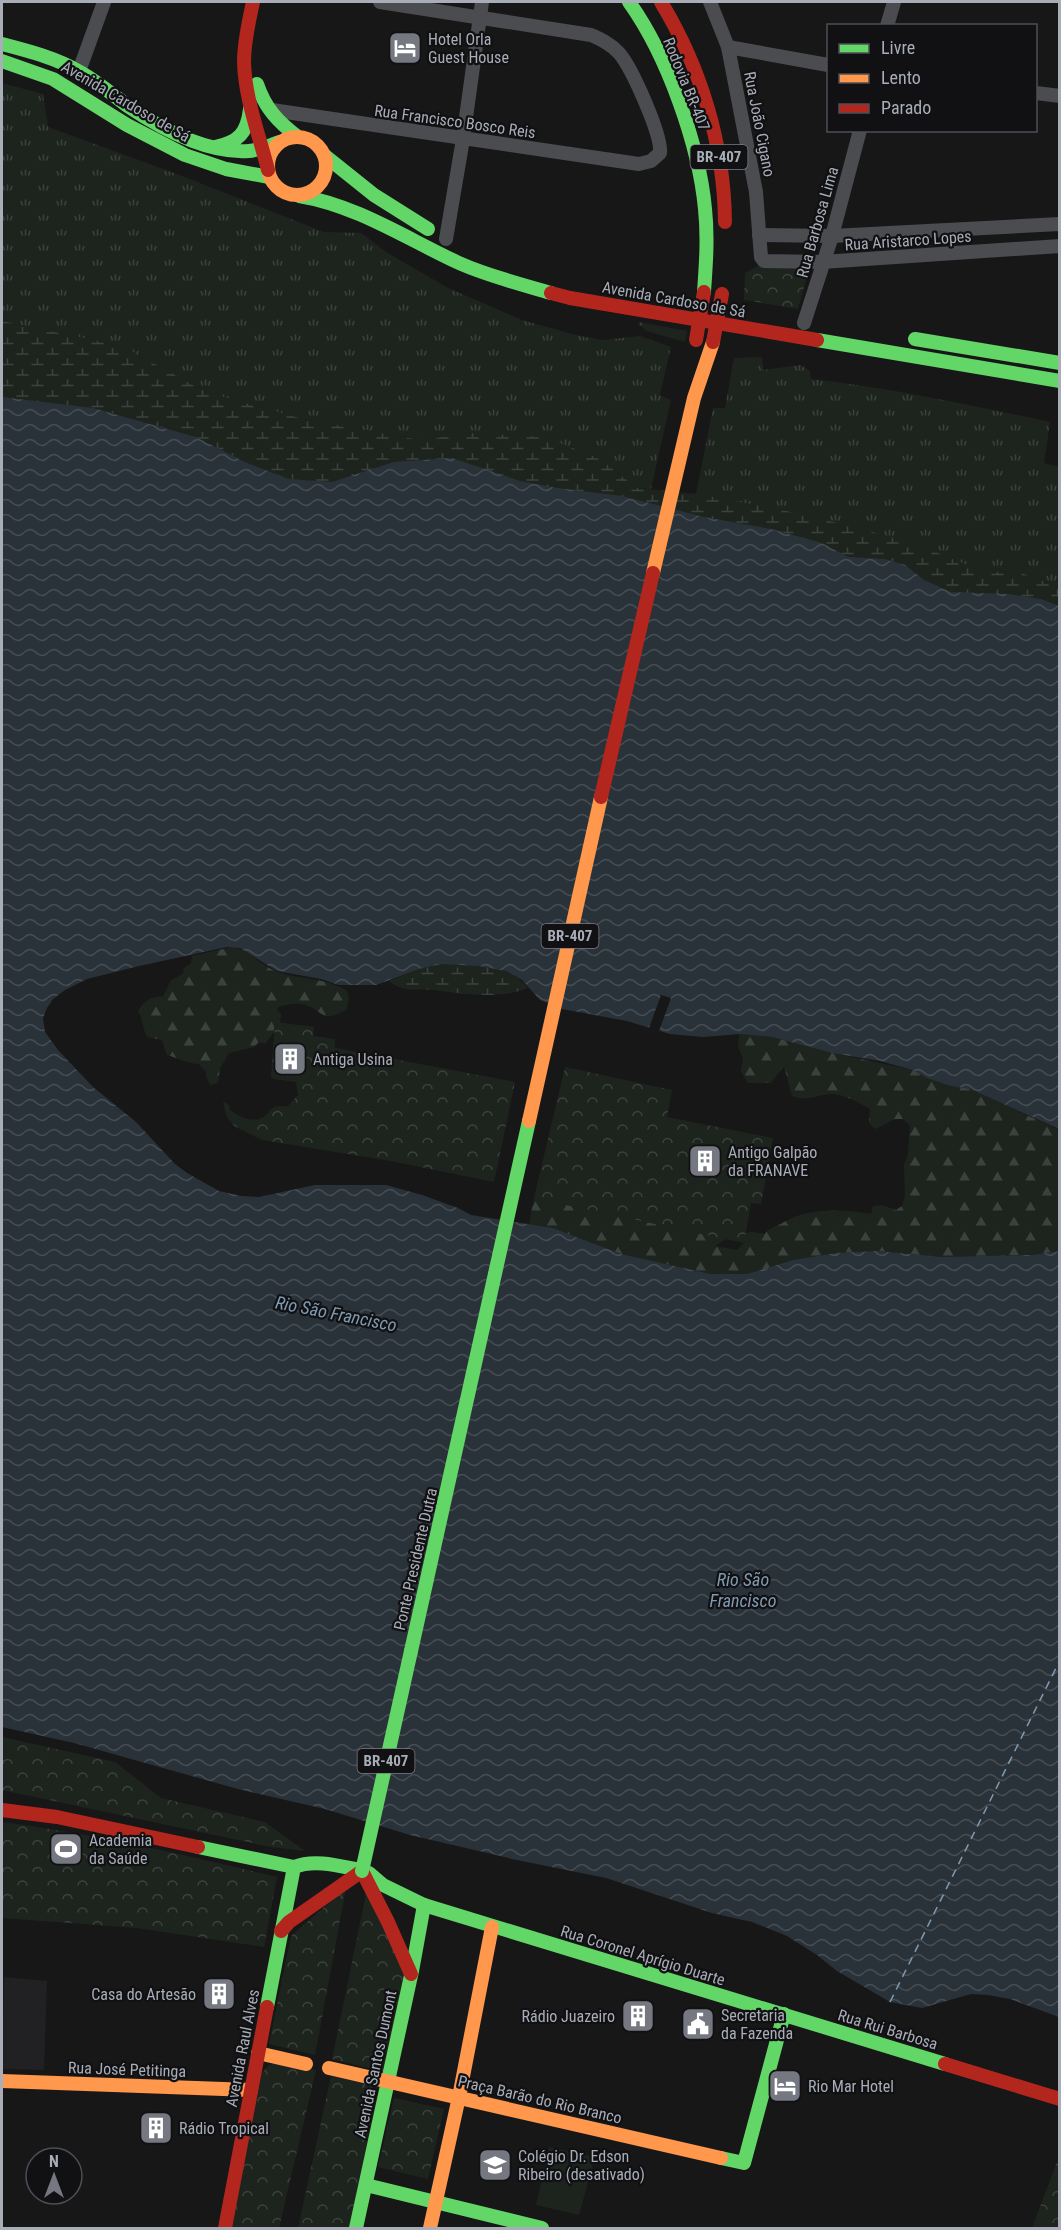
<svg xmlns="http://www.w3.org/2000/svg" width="1061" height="2230" viewBox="0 0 1061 2230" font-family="'Roboto Condensed',sans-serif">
<defs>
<pattern id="grass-tufts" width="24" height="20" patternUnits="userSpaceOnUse" patternTransform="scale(1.5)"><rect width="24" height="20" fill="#1d241e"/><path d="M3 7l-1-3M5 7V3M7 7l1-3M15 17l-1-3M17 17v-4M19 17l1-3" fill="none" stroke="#3b413d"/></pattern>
<pattern id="forest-firs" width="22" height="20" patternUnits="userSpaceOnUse" patternTransform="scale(1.5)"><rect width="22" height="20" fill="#1d241e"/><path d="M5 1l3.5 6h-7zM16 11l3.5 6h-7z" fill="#3b413d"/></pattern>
<pattern id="wetland-marsh" width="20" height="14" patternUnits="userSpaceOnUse" patternTransform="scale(1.5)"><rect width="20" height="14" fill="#1d241e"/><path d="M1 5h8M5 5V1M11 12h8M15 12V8" fill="none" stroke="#3b413d"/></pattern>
<pattern id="park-crowns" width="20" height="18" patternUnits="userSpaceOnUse" patternTransform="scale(1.5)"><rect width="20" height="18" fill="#1d241e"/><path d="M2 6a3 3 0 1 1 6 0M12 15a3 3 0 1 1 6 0" fill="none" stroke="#3b413d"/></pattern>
<pattern id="water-waves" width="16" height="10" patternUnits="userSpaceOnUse" patternTransform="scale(1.5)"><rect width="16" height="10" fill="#2a3239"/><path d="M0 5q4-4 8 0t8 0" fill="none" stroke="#464d54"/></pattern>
</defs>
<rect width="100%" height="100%" fill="#171717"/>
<!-- built -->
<path fill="#212123" d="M4,1977L47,1981L44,2070L2,2069Z"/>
<!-- grass -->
<g fill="url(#grass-tufts)">
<path d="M2,83L43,94L48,127L177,174L324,232L361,233L386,252L448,288L522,320L580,336L603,340L640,336L671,347L660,395L671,400L651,489L637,488L600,459L474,433L420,440L303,419L206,392L122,346L2,321Z"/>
<path d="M639,322L687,331L685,342L647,331L638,324Z"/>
<path d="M762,357L763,370L801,365L810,371L811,379C892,388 970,405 1050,422L1044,463L1059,467V587L1019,572H984L916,544L696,494L713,408H725L734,358Z"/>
</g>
<!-- forest -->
<g fill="url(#forest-firs)">
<path d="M232,947C249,950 261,966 278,972C301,980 325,977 347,991L349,999L346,1010C319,1025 323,1008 302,1004C295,1003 285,1005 278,1007L277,1010L281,1014L280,1023L275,1022L274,1032L265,1044L259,1042L254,1047L229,1053L220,1068L218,1083L210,1085L206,1076V1072L199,1064C189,1064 178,1058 167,1055L162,1040L147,1037C143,1028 143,1020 138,1011C144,1001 151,996 163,997L171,980L183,974L184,968L191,963L192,956Z"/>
<path d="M739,1034L772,1037L832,1053L913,1070L927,1078L970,1089L1059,1130V1251L1033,1255L942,1257L877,1251L836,1253L793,1260L747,1274H711L621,1254L553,1228L529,1224L534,1198L726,1239L715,1246L737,1250L744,1243L746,1233L752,1232L764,1234C770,1227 776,1227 784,1222C809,1208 842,1209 871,1214L873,1206L882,1205L896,1210L902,1206L905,1196L904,1165L908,1154L910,1126L903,1119H895L875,1129L869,1123L870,1109C858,1102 844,1094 830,1094C816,1095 806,1102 792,1096L784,1066L771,1083H748L741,1071L743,1058L738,1047Z"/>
</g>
<!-- wetland -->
<g fill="url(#wetland-marsh)">
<path d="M2,321L122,346L206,392L303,419L420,440L474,433L545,437L600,459L637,488L696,494L773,508L846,525L916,544L984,572H1019L1059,587V641L308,480L289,479L245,462L196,437L93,408L2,419Z"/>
<path d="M441,964C471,964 508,963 528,988C497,1000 466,994 434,990C416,988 403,993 389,981L419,969Z"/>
</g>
<!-- park -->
<g fill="url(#park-crowns)">
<path d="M762,264L810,266L798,309L744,300L745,273Z"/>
<path d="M275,1022L314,1027L313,1036L335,1039V1048L515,1082L494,1182L391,1161L262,1140L234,1126L227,1117L223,1103L225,1102L230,1106L229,1109C238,1117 256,1125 266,1115C267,1115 272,1108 273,1108C277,1105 283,1107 288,1106L298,1095L296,1082L274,1079L271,1077Z"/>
<path d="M565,1067L672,1090L667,1117L773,1138L761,1204L751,1203L744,1243L534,1198Z"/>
<path d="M2,1737L115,1762L161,1798L265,1822L305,1851L271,1847L2,1790Z"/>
<path d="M2,1822C95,1834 186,1855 277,1877L264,1947L137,1928L2,1918Z"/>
<path d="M346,1888L315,2055L269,2044L291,1936Z"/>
<path d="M366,1894L405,1971L384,2072L332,2059Z"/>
<path d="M280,2062L316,2070L279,2228H230L260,2075L269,2065Z"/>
<path d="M331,2076L367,2083L376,2091L377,2104L351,2228H298Z"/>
<path d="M394,2098L444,2109L428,2179L378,2167Z"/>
<path d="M1059,2157V2228H1032Z"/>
</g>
<!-- pitch -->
<path fill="#1d241e" d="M549,2147L595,2157L579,2215L536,2205Z"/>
<!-- water -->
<path fill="url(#water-waves)" d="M2,397L93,408L196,437L245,462L289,479L332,482L394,462L452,458L520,481L557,488L622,496L704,517L771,529L822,543L848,557L884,559L905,565L924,580L951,592L1008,594L1041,599L1059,606V1129L970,1089L951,1086L927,1078L913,1070L880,1061L832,1053L772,1037L739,1034L703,1037L670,1034L627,1021L562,1009L540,1000L522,980L506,971L479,966L441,964L419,969L376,985H339L321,979L277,971L240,948L227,947L139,966L87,979L65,990L53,999L47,1008L43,1018L45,1032L58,1050L93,1087L136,1122L175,1164L187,1173L219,1191L241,1196L259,1197L315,1185H386L422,1195L458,1208L471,1215L553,1228L621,1254L711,1274H747L793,1260L836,1253L877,1251L942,1257L1033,1255L1059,1251V2017L1010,1999L988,1995L971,1994L922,2008L890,2002L837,1971L817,1955L787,1936L752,1922L712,1913L606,1878L517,1860L410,1835L325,1809L238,1789L74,1743L2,1727Z"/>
<!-- pier -->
<path fill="#171717" d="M661,995L671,998L659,1031L649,1028Z"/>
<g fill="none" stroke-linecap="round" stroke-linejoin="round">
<!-- ferry -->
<path stroke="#7f9bb3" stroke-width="1.5" stroke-dasharray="8 6" stroke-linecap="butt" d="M890,2002L1060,1660"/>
<!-- street -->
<g stroke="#4b4c50" stroke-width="14">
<path d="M710,2L728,47L756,192L761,257L764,261L822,262L1060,246"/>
<path d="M887,26L894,2"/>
<path d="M728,47L828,65"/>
<path d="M79,71L104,2"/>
<path d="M1036,93L1060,96"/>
<path d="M272,110L639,164L651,161L660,153C662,135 632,68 619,53C611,44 602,40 591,35L380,2"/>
<path d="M759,235L832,236L1060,224"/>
<path d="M446,239L463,139L482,2"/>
<path d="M804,323L832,236L860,130"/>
</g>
<!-- fast -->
<g stroke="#63d668" stroke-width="14">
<path d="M629,2C667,55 699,144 705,209C708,237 706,264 704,292"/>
<path d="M2,44C29,51 56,58 80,72C98,82 113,95 129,107C162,129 208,154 249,151C260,150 270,145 280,142"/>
<path d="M2,61L53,79L127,125L185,155L226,169L269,177"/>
<path d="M257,84C265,108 278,122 298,137"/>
<path d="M215,147C239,142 247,133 250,109"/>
<path d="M324,155L374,195L428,229"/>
<path d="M299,196C356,205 407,239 459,263C488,276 520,284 551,293"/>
<path d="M915,339L1060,363"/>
<path d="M817,340L1060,381"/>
<path d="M411,1651L529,1121"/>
<path d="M198,1847L294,1867"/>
<path d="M369,1873L383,1885L424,1905L945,2064"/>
<path d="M267,2007L294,1867C316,1858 343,1867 365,1871"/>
<path d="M721,2158L744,2163L784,2014"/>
<path d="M366,2185L542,2228"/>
<path d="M356,2228L412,1971L424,1905"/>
</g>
<!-- slow -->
<g stroke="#ff974d" stroke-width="14">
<circle cx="297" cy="166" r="29"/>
<path d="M653,573L694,398L713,342"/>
<path d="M529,1121L601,797"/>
<path d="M258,2053L306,2064"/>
<path d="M329,2068L721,2158"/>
<path d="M2,2081L251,2090"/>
<path d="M430,2228L459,2097L492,1927"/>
</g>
<!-- jam -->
<g stroke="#b3261e" stroke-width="14">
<path d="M253,2C249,21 244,41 244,62C245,99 259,134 268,170"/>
<path d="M661,2C701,68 724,144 725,222"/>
<path d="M551,293L570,298L817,340"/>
<path d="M601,797L653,573"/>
<path d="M2,1810L57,1817L198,1847"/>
<path d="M281,1931L289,1922L362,1871L388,1922L411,1974"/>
<path d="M945,2064L1060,2099"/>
<path d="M225,2228L267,2007"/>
</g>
<!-- fast-bridge -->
<path stroke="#63d668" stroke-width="14" d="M362,1871L411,1651"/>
<!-- jam-bridge -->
<g stroke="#b3261e" stroke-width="14">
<path d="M696,340L704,292"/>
<path d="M713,342L722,294"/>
</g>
</g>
<!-- icons -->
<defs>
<symbol id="hotel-square" viewBox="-11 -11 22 22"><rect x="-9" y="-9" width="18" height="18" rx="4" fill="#757880" stroke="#111113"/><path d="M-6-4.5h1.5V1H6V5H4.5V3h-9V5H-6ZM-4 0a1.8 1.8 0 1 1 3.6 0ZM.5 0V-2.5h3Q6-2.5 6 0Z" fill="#fff"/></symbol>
<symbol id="building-square" viewBox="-11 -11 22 22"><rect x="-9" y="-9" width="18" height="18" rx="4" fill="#757880" stroke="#111113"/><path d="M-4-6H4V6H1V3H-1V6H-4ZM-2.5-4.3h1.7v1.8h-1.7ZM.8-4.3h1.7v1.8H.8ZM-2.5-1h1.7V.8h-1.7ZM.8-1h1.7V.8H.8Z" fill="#fff"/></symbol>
<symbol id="stadium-square" viewBox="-11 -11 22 22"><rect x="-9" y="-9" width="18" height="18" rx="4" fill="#757880" stroke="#111113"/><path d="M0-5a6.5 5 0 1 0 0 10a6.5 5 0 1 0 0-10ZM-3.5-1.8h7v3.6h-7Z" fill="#fff"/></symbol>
<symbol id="civic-square" viewBox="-11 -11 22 22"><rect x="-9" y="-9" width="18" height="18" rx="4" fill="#757880" stroke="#111113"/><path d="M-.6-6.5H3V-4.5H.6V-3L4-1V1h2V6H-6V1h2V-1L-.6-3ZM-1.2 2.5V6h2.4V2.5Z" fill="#fff"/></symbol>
<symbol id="school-square" viewBox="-11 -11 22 22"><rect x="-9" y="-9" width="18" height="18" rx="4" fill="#757880" stroke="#111113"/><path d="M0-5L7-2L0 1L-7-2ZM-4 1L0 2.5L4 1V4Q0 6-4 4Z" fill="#fff"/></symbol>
</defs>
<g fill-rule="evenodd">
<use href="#hotel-square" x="386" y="29" width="38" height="38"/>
<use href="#building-square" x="271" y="1040" width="38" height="38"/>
<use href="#building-square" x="686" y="1142" width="38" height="38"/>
<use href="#stadium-square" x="47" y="1830" width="38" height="38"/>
<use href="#building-square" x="200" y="1975" width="38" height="38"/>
<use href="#building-square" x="619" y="1997" width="38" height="38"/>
<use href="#civic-square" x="679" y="2005" width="38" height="38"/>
<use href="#hotel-square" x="766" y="2067" width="38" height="38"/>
<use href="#building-square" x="137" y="2109" width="38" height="38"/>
<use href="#school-square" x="476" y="2146" width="38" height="38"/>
</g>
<g text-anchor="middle" stroke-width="4.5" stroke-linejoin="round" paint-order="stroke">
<!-- shield labels -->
<g fill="#111113" stroke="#7b7e86" stroke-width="1.5">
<rect x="690.5" y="145" width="57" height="24" rx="4.5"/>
<rect x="541.5" y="924" width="57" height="24" rx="4.5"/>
<rect x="357.5" y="1749" width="57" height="24" rx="4.5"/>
</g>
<g font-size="15" font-weight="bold" fill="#a8adb8">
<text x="719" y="162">BR-407</text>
<text x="570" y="941">BR-407</text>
<text x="386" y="1766">BR-407</text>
</g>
<!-- poi labels -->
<g font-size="16" fill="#a8adb8" stroke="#111113" text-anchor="start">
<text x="428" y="45">Hotel Orla<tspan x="428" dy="18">Guest House</tspan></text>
<text x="313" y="1065">Antiga Usina</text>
<text x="728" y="1158">Antigo Galpão<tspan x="728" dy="18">da FRANAVE</tspan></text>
<text x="89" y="1846">Academia<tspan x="89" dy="18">da Saúde</tspan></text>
<text x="196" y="2000" text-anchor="end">Casa do Artesão</text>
<text x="721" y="2021">Secretaria<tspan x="721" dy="18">da Fazenda</tspan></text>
<text x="615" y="2022" text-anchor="end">Rádio Juazeiro</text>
<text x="808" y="2092">Rio Mar Hotel</text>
<text x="179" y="2134">Rádio Tropical</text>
<text x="518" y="2162">Colégio Dr. Edson<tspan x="518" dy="18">Ribeiro (desativado)</tspan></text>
</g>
<!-- street labels -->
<g font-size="16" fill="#a8adb8" stroke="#111113">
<text transform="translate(687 84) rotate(68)" y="6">Rodovia BR-407</text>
<text transform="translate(126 101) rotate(30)" y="6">Avenida Cardoso de Sá</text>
<text transform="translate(455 121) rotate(8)" y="6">Rua Francisco Bosco Reis</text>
<text transform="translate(760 124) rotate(79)" y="6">Rua João Cigano</text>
<text transform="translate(817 222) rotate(-74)" y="6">Rua Barbosa Lima</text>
<text transform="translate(908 240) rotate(-4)" y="6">Rua Aristarco Lopes</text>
<text transform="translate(674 299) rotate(10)" y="6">Avenida Cardoso de Sá</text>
<text transform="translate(415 1559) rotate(-77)" y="6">Ponte Presidente Dutra</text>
<text transform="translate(643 1955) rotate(17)" y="6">Rua Coronel Aprígio Duarte</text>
<text transform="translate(888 2029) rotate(17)" y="6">Rua Rui Barbosa</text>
<text transform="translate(242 2048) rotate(-79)" y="6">Avenida Raul Alves</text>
<text transform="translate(375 2064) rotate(-78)" y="6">Avenida Santos Dumont</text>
<text transform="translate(127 2069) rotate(2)" y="6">Rua José Petitinga</text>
<text transform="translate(540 2099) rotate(13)" y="6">Praça Barão do Rio Branco</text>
</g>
<!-- water labels -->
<g font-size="18" font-style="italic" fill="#7f9bb3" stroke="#111113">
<text transform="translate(336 1314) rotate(11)" y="6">Rio São Francisco</text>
<text x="743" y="1586">Rio São<tspan x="743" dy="21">Francisco</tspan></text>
</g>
</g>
<!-- border -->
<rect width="1061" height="2230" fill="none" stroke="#a8adb8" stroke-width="6"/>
<!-- legend -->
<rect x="827" y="24" width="210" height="108" fill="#111113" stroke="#4d4f55" stroke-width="1.5"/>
<rect x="839" y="44" width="30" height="9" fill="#63d668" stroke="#4d4f55" stroke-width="1.5"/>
<text x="881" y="54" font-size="18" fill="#a8adb8">Livre</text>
<rect x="839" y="74" width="30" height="9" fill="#ff974d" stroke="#4d4f55" stroke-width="1.5"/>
<text x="881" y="84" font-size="18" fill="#a8adb8">Lento</text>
<rect x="839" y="104" width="30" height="9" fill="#b3261e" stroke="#4d4f55" stroke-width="1.5"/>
<text x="881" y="114" font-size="18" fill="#a8adb8">Parado</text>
<!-- north arrow -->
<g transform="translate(54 2176)"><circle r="28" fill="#111113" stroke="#4d4f55" stroke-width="1.5"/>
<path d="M0-4.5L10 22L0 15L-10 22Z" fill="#757880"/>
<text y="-9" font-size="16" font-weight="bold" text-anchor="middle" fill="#a8adb8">N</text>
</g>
</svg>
